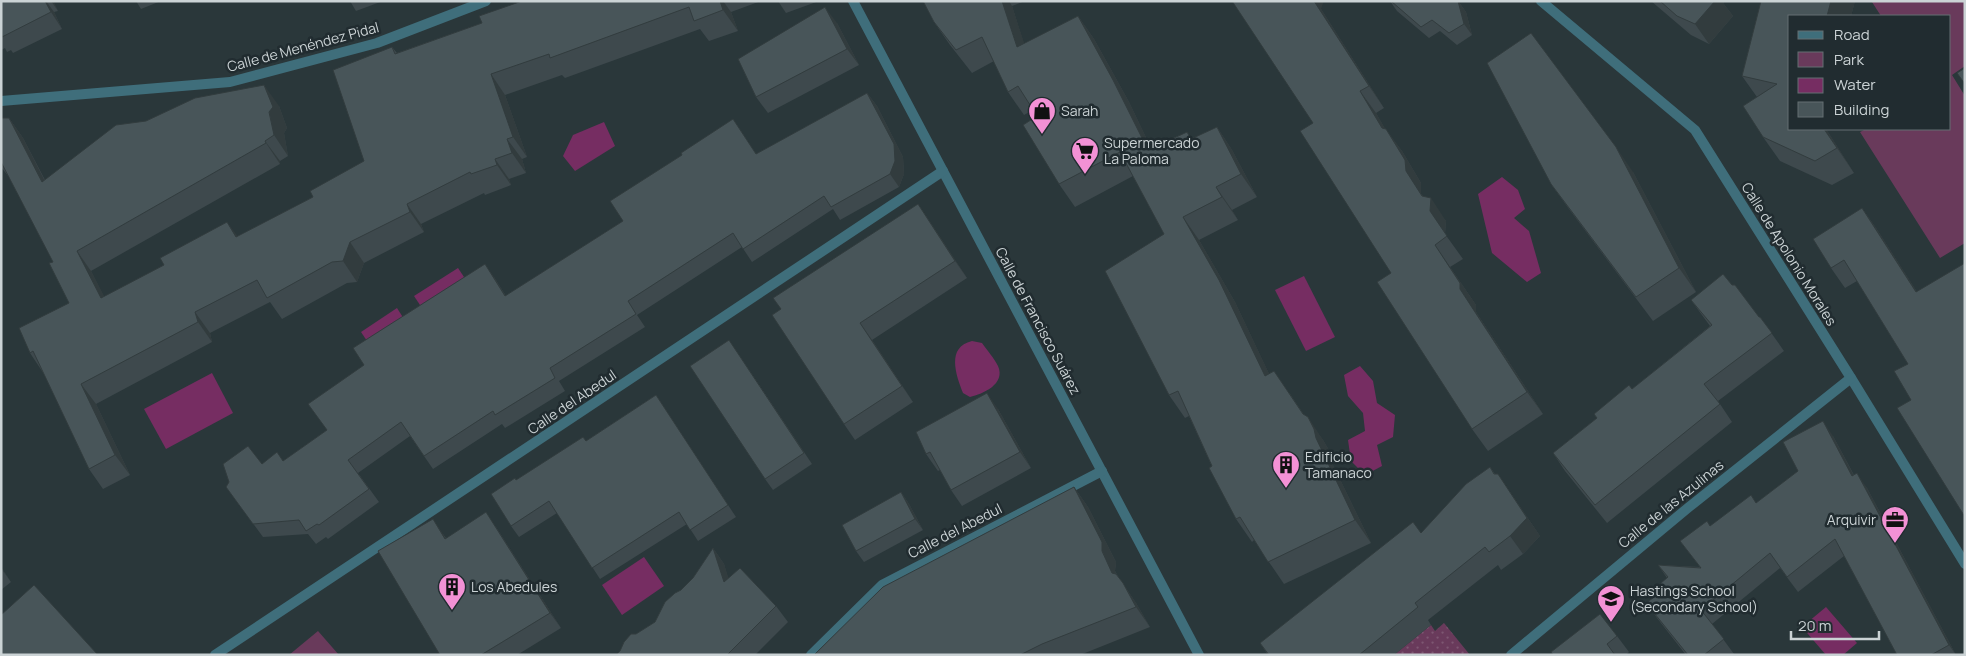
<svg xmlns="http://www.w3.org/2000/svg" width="1966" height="656" viewBox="0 0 1966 656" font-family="Manrope,sans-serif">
<defs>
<pattern id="grass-dots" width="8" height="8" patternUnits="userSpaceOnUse" patternTransform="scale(1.25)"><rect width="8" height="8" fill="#693a5b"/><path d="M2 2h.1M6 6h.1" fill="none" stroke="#7d5672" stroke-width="1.8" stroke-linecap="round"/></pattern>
</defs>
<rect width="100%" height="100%" fill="#2a373a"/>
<!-- grass -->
<path fill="url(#grass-dots)" d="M1444,623L1470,655H1394L1431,625L1435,631Z"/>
<!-- green -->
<g fill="#693a5b">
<path d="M1965,1V66L1952,75L1965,96V243L1940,258L1860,132L1866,129H1950V16H1881L1872,2Z"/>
<path d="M318,631L339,655H289Z"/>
</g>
<!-- water -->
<g fill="#762d62">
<path d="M604,122L615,146L575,171L563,156L573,135Z"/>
<path d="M1502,177L1518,190L1525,209L1514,218L1529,231L1541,273L1527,282L1492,253L1478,194Z"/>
<path d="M458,268L472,289L428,317L414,296Z"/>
<path d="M1304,276L1335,337L1306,351L1275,290Z"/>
<path d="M397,308L409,327L373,350L361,332Z"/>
<path d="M972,341L982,343C987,350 994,358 998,366C1006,384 983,394 970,397L963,393C956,375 946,347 972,341Z"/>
<path d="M1360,366L1373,381L1377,403L1395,415L1393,437L1377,445L1382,466L1365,475L1351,461L1348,440L1365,431L1363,413L1348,396L1344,375Z"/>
<path d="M212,373L233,413L166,449L144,409Z"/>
<path d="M644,557L664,586L622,615L602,585Z"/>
<path d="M1826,607L1857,643L1843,655H1826L1802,627Z"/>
</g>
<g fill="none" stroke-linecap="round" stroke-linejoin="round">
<!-- street -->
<g stroke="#3f6e7b" stroke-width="10">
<path d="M853,1L1199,655"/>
<path d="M1541,1L1695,130L1851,378L1965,564"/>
<path d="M1,101L230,82L377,43L486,1"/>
<path d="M215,655L943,171"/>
<path d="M811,655L882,585L1102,471"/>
<path d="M1511,655L1689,507L1851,378"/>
</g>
</g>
<!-- wall -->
<g fill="#3e494d">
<path d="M1,1H53L58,11L54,12L62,29L13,53L11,50L7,52L5,48L1,50Z"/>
<path d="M136,1H161L141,9Z"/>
<path d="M350,1H383L356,11Z"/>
<path d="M522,1H761L731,12L738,31L709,41L700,29L565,78L562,75L505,95L527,157L522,159L526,173L509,179L511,185L485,195L484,193L421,224L424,232L364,263L357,282L347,283L282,319L270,302L210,333L212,342L96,404L130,475L103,489L89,469L44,374L30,353L69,303L53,262L9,177L1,167V118H9L23,138L45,180L279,106L287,128L284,133L288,156L280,161V164L91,271L104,297L238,236L313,197L364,161L392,47L397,53L482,23Z"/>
<path d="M778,1H819L786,13Z"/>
<path d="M923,1H1025L1012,6L1024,44L1078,16L1094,39L1129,102L1151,148L1187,132L1192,139L1217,127L1232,150L1257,197L1232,210L1238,220L1199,240L1235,302L1269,374L1290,394L1304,415L1323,440L1330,452L1331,461L1371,543L1284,584L1254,540L1252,542L1236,519L1189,416L1185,418L1169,395L1164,234L1133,176L1075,207L1059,184L1037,116L1033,110L1024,115L1008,92L994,61L972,73L950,45L934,22Z"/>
<path d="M1390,1H1458L1466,12L1472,35L1457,45L1440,31L1429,38L1397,11Z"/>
<path d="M1651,1H1725L1723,3L1733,16L1709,44L1691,35Z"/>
<path d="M1761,1H1855L1851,16H1790V129H1826L1854,173L1832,185L1780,161L1763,137L1757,97L1742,76Z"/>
<path d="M1321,9L1384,108L1376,113L1385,129L1402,151L1421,183V194L1446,221L1445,234L1463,259L1450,267L1476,305V312L1543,414L1488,451L1472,429L1313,123Z"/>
<path d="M837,23L859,65L768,113L756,97Z"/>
<path d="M867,93L877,106L903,157L904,174L899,187L840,220L833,209L752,262L742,247L637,315L645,327L559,381L565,391L505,428L502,424L433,469L410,436L358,473L379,502L328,539L326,537L316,544L308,534L263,537L226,487L262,464L283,461L327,430L494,277L506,296L623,221L682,155L733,119L756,154Z"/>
<path d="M1633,172L1696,292L1653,321L1569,209L1551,184Z"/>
<path d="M918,204L967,278L872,340L913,402L855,440L844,424L781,309Z"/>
<path d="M1862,208L1876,228L1917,292L1911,400L1908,364L1857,281L1845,288L1831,268Z"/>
<path d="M1691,300L1759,317H1760L1784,351L1718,401L1732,422L1607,523L1565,471L1553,453L1597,418L1594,414L1632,389L1710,326Z"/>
<path d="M737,352L812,464L773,490L765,479Z"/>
<path d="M656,395L736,517L698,541L687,524L600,579L557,513L519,537L511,526L516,480L586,441Z"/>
<path d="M998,409L1031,468L962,506L951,490L940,470L938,471L926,454Z"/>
<path d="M1833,436L1854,475L1867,488L1956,655H1897L1844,556L1798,592L1780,568L1712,624L1734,654L1733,655H1686L1657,618L1646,603L1656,595L1653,590L1667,578L1658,565L1700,567L1680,541L1756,503L1798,471Z"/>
<path d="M1490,467L1495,474L1510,492L1540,536L1523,554L1501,570L1498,565L1428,620L1431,625L1394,655H1268L1260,643L1421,533Z"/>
<path d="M1074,487L1088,507L1116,562L1115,571L1119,578L1136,603L1150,627L1080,655H814Z"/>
<path d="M901,492L909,504L923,530L864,562L856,551Z"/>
<path d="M496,527L561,628L517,655H440L443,534L446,538Z"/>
<path d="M713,548L724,564L728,578L776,606L788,622L755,655H616L636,634L655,622L681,590L693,578Z"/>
<path d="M1,567L11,582L1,590Z"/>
<path d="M1617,636L1629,652L1626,655H1553Z"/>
</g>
<!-- shaded-wall -->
<g fill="#323c3e">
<path d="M45,1H46L54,12L62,29L51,12Z"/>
<path d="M51,1H53L58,11Z"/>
<path d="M720,1H723L731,12L738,31L723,10Z"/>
<path d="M1002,1H1009L1012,6L1033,70L1017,47Z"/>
<path d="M1314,1H1324L1321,9L1384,108L1369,86Z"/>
<path d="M1458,1L1466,12L1472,35L1464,24Z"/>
<path d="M1715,1H1725L1723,3L1733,16L1709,44L1695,24Z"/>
<path d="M1831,1H1855L1851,16H1827Z"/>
<path d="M825,7L837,23L859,65L847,49Z"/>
<path d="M1078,16L1094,39L1129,102L1163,173L1148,150Z"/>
<path d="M491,74L505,95L527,157L513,137Z"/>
<path d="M264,85L279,106L287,128L284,133L288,156L274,135Z"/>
<path d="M1360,91L1376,113L1398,151L1382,128Z"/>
<path d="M867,93L877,106L903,157L904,174L899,187L890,174Z"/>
<path d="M9,118L23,138L56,203L42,182Z"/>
<path d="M1217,127L1232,150L1257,197L1241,174Z"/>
<path d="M1386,129L1402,151L1421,183V194L1430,207L1431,198L1446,221L1445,234L1430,211L1406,171Z"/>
<path d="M1824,129H1826L1854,173L1837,148Z"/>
<path d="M507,139L522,159L526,173L512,153Z"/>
<path d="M265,141L280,161V164L266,143Z"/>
<path d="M1616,147L1633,172L1696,292L1679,268Z"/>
<path d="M495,159L509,179L511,185L497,165Z"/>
<path d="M1216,187L1232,210L1238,220L1222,197Z"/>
<path d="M407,204L421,224L424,232L410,212Z"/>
<path d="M918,204L929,220L967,278L955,261Z"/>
<path d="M1862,208L1876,228L1930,312L1916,292Z"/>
<path d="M1183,217L1199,240L1235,302L1281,399L1265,376Z"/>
<path d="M227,222L242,242L236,237Z"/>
<path d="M350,242L364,263L357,282L343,261Z"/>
<path d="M1435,245L1476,305V312L1543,414L1527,392L1460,289Z"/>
<path d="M77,251L91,271L116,319L101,298Z"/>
<path d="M485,264L494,277L514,309L505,296Z"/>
<path d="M195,312L210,333L212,342L198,322Z"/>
<path d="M860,323L872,340L913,402L902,386Z"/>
<path d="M1274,371L1314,430L1308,417L1323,440L1330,452L1331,461L1371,543L1355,520Z"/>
<path d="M81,384L96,404L130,475L115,455Z"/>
<path d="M987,393L998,409L1031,468L1020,452Z"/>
<path d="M656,395L664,407L736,517L728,505Z"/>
<path d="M1823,421L1833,436L1862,491L1852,476Z"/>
<path d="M1857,473L1867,488L1956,655L1949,645Z"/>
<path d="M1498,474L1540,536L1523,554L1510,536Z"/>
<path d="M1074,487L1088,507L1116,562L1115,571L1126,593L1112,573Z"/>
<path d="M901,492L909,504L923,530L915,519Z"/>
<path d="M486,512L496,527L561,628L550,613Z"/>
<path d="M433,519L443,534L455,554L445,539Z"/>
<path d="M713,548L724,564L735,598L724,582Z"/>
<path d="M1,567L11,582L3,571Z"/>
<path d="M1123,583L1136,603L1150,627L1136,607Z"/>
</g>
<!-- building -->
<g fill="#485559" stroke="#323c3e">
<path d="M1,1H45L51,12L2,37Z"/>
<path d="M522,1H720L723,10L694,21L689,7L550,58L549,54L491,74L513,137L507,139L512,153L495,159L497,165L471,174L470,172L407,204L410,212L350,242L343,261L332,262L267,298L257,280L195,312L198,322L81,384L115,455L89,469L33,351L30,353L19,328L69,303L49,263L53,262L1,162V118H9L42,182L116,125L146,121L195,98L264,85L273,107L269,112L274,135L265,141L266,143L77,251L101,298L164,265L160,258L227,222L236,237L313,197L310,191L364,161L333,70L392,47L395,54L482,23L479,16Z"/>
<path d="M923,1H1002L1017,47L1078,16L1113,80L1148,150L1187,132L1191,139L1217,127L1241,174L1216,187L1222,197L1183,217L1219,280L1265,376L1274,371L1303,414L1308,417L1314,429L1316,438L1355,520L1268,562L1240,517L1236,519L1209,468L1212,466L1178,391L1169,395L1105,271L1164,234L1120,152L1059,184L1023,125L1037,116L1018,86L1008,92L982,37L956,50L934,22Z"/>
<path d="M1232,1H1314L1369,86L1360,91L1382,128L1386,129L1405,160L1406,171L1422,196L1431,198L1430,211L1447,236L1435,245L1460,283V289L1527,392L1472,429L1377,282L1391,273L1300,131L1313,123Z"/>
<path d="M1391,1H1458L1464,24L1449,33L1432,20L1421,27Z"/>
<path d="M1660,1H1715L1695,24L1677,16Z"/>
<path d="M1761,1H1831L1827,16H1790V129H1824L1837,148L1815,161L1763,137L1743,106L1777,84L1742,76Z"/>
<path d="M825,7L847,49L756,97L738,59Z"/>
<path d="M1531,33L1616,147L1679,268L1636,297L1551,184L1487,63Z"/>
<path d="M1965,68V84L1957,73Z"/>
<path d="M867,93L894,144L895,161L890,174L831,207L824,196L743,249L733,233L628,301L636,314L550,368L555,378L495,415L493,411L424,456L401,422L348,460L369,489L319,525L317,524L306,531L299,520L253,524L226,487L229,482L223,464L248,446L262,464L277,452L283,461L327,430L308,404L364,365L353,348L485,264L505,296L623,221L610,201L682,155L681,153L733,119L756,154Z"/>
<path d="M918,204L955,261L860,323L902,386L844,424L772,315L781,309L773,298Z"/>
<path d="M1862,208L1916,292L1965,263V517L1897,408L1911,400L1894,371L1908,364L1844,260L1831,268L1813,239Z"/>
<path d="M1723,274L1732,285H1735L1759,317H1760L1772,333L1704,384L1720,404L1595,505L1553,453L1597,418L1594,414L1629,385L1632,389L1712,325L1691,300Z"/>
<path d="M729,340L804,453L765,479L690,366Z"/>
<path d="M987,393L1020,452L951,490L930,452L926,454L916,432Z"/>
<path d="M656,395L728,505L690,530L679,512L592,568L549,501L511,526L491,494L515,478L516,480L583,437L586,441Z"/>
<path d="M1823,421L1852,476L1857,473L1949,645L1931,655H1897L1835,539L1787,577L1770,553L1701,610L1724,639L1704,655H1688L1646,603L1657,595L1653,590L1668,577L1658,565L1701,568L1680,541L1707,521L1710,526L1751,495L1756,503L1798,471L1783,442Z"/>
<path d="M1490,467L1494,474H1498L1527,518L1510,536L1489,552L1485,547L1415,603L1418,607L1359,655H1269L1260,643L1413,522L1421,533L1466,484Z"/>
<path d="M1074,487L1102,542V551L1112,573L1116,574L1123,583L1136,607L1042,644L1020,655H814L883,587Z"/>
<path d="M901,492L915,519L856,551L842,525Z"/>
<path d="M486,512L550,613L481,655H440L378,551L433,519L445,539Z"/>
<path d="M713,548L724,582L740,568L776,606L727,655H616L620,651L624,642L631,634H636L655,622L665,602L675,593L681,590L693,578Z"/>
<path d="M34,585L98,655H1V615Z"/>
<path d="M1600,614L1617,636L1607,644L1615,655H1553L1551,652Z"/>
</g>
<!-- icons -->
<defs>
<symbol id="shop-pin" viewBox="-11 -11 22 30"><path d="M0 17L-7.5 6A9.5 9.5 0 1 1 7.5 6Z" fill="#f391d5" stroke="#212c30"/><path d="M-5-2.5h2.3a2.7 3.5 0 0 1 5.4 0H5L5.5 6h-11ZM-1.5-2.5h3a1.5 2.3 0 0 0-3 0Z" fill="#111"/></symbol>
<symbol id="supermarket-pin" viewBox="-11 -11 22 30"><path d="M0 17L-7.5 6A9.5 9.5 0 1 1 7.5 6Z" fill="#f391d5" stroke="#212c30"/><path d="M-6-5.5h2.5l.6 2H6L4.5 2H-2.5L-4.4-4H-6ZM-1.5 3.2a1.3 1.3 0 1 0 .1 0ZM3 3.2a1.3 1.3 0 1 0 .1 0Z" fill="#111"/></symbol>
<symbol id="building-pin" viewBox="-11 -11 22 30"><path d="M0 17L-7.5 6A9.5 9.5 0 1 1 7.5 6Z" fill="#f391d5" stroke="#212c30"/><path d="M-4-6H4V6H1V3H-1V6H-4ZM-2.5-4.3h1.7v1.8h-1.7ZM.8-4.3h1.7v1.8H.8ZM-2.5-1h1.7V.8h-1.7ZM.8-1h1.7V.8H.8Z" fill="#111"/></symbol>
<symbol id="office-pin" viewBox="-11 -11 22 30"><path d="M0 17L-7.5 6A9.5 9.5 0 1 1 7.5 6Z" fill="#f391d5" stroke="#212c30"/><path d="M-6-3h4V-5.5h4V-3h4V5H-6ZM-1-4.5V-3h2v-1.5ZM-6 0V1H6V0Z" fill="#111"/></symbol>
<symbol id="university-pin" viewBox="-11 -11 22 30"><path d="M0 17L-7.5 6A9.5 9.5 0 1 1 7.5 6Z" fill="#f391d5" stroke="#212c30"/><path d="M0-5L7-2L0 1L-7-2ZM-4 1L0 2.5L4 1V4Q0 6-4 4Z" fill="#111"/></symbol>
</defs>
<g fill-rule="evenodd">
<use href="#shop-pin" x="1026" y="95" width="32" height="43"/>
<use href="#supermarket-pin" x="1069" y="135" width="32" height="43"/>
<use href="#building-pin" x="1270" y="449" width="32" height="43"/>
<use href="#office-pin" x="1879" y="504" width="32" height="43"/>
<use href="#building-pin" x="436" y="571" width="32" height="43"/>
<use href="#university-pin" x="1595" y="583" width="32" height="43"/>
</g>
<g text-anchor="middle" stroke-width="5" stroke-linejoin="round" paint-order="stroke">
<!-- street labels -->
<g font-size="14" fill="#cbd3d5" stroke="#212c30">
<text transform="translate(303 47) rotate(-15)" y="5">Calle de Menéndez Pidal</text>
<text transform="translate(1789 254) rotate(58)" y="5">Calle de Apolonio Morales</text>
<text transform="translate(1038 321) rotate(62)" y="5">Calle de Francisco Suárez</text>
<text transform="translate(572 402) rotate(-34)" y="5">Calle del Abedul</text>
<text transform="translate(1671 504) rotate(-39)" y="5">Calle de las Azulinas</text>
<text transform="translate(955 531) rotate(-27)" y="5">Calle del Abedul</text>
</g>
<!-- poi labels -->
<g font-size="14" fill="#cbd3d5" stroke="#212c30" text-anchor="start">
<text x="1061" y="116">Sarah</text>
<text x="1104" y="148">Supermercado<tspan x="1104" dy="16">La Paloma</tspan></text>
<text x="1305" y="462">Edificio<tspan x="1305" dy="16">Tamanaco</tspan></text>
<text x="1876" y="525" text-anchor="end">Arquivir</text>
<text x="471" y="592">Los Abedules</text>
<text x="1630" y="596">Hastings School<tspan x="1630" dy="16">(Secondary School)</tspan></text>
</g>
</g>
<!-- border -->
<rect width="1966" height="656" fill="none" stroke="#cbd3d5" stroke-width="5"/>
<!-- legend -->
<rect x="1788" y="15" width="162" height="115" fill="#212c30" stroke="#656f72"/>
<rect x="1798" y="31" width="25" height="8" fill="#3f6e7b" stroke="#656f72"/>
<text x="1834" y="40" font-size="15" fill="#cbd3d5">Road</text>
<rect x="1798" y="52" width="25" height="15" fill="#693a5b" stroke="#656f72"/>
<text x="1834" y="65" font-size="15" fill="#cbd3d5">Park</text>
<rect x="1798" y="78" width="25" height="15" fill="#762d62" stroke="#656f72"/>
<text x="1834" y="90" font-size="15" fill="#cbd3d5">Water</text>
<rect x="1798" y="102" width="25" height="15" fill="#485559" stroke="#656f72"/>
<text x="1834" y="115" font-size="15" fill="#cbd3d5">Building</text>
<!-- scale -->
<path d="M1791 631v8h88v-8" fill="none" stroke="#cbd3d5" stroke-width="2.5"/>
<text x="1798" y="631" font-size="15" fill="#cbd3d5" stroke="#212c30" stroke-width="4" paint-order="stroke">20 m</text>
</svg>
